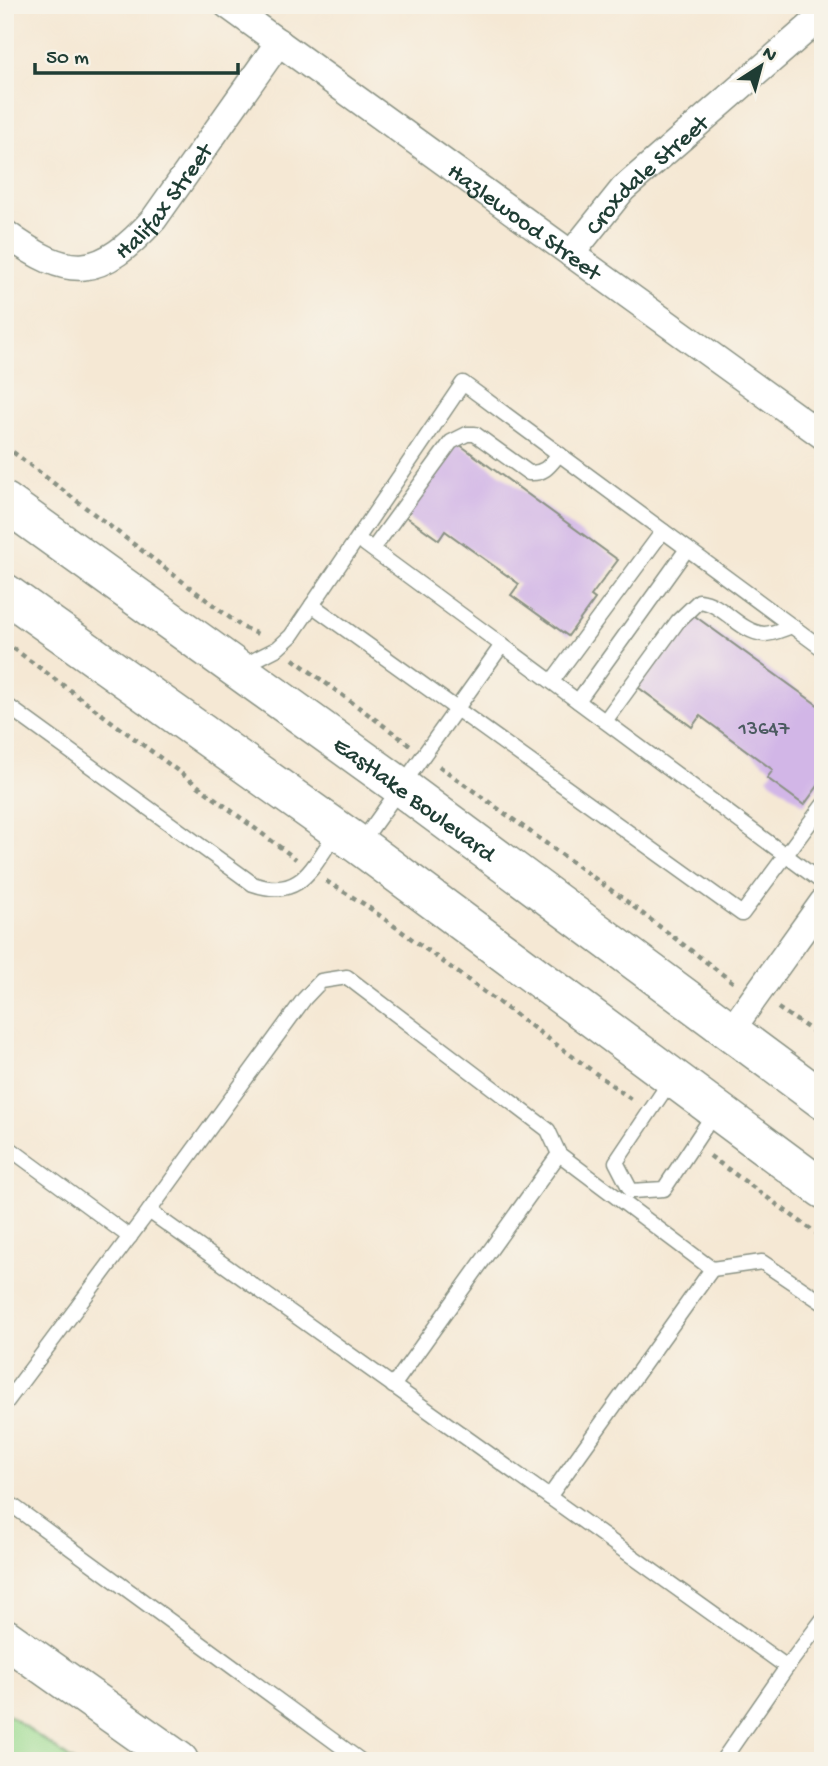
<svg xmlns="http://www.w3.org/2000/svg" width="828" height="1766" viewBox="0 0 828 1766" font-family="'Gochi Hand',sans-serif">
<rect width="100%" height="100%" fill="#f7f3e8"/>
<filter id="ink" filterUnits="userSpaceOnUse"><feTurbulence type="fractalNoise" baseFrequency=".0143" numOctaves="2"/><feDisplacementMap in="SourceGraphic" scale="14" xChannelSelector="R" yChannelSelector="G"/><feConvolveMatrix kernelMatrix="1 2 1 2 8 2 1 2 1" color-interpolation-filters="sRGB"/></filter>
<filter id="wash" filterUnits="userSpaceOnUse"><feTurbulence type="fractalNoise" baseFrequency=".00686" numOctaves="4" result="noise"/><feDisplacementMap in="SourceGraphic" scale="28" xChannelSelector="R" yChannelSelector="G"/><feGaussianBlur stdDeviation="1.57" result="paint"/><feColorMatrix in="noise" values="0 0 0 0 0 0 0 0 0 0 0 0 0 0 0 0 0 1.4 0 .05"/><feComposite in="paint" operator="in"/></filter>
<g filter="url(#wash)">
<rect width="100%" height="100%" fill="#f5e8d4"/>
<!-- green -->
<path fill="#9bdb91" stroke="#5d8c62" stroke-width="2" d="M5,1712L73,1761H5Z"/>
<g id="blocks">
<!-- building -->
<g fill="#d2b6e7">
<path d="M456,442L618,560L591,596L595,599L568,636L511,595L519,584L445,531L439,540L401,513Z"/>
<path d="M692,614L823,709V779L804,805L767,778L773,770L700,716L692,727L635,685Z"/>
</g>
</g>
</g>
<g filter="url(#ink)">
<use href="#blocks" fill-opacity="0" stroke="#8a9284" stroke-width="2"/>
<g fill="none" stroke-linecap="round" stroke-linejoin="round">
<defs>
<g id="lane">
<path d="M365,544L502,645"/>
<path d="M373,549L451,442L467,434H475L529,473C545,474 550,465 559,454"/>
<path d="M312,605L742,914L823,805"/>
<path d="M239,668L278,648L291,636L463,383L823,649"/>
<path d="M552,681L663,531"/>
<path d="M578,701L687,549"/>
<path d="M5,704L253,884C302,901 312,866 337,832"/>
<path d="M605,721L678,621L699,601C723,603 739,632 764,634C773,634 783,629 792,626"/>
<path d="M361,843L502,645L823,883"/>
<path d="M5,1145L130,1237"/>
<path d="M631,1191L616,1162L671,1080"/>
<path d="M631,1191L664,1189L715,1112"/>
<path d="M823,1303L762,1262L712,1269L559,1154L548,1130L347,977L321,981L304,999L149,1211L787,1667L823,1619"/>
<path d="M393,1386L559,1154"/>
<path d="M5,1404L149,1211"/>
<path d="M549,1497L712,1269"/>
<path d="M5,1500L361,1761"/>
<path d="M722,1761L787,1667"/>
</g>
<g id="street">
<path id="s1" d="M227,5L823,436"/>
<path id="s2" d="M5,233C71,282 100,278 154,219L279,42"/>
<path id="s3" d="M571,254L623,189L823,15"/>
<path d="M730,1032L823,902"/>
</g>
<g id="secondary">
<path id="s4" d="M5,502L401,787L823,1100"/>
<path d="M5,593L359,845L823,1189"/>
<path d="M5,1638L179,1761"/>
</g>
</defs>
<!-- lane casing -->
<use href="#lane" stroke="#8a9284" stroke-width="17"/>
<!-- street casing -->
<use href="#street" stroke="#8a9284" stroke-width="29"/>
<!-- secondary casing -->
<use href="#secondary" stroke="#8a9284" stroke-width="41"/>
<!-- path -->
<g stroke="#8a9284" stroke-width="4.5" stroke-dasharray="5 5" stroke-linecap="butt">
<path d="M5,446L242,627L260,635"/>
<path d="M5,642L296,859"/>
<path d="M293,659L410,745"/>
<path d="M439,766L622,898L734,983"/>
<path d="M326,881L364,904L635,1102"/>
<path d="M778,1008L823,1038"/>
<path d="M710,1156L823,1238"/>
</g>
<!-- lane -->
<use href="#lane" stroke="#fff" stroke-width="14"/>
<!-- street -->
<use href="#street" stroke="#fff" stroke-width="26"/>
<!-- secondary -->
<use href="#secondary" stroke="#fff" stroke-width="38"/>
</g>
</g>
<g text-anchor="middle" stroke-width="5" stroke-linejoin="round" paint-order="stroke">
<!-- number labels -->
<g font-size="21" fill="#4c5b61">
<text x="764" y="734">13647</text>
</g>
<!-- street labels -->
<g font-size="24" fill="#1f3d34" stroke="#f7f3e8">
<text dy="8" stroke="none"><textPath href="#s3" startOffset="110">Croxdale Street</textPath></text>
<text dy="8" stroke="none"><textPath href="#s2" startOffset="194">Halifax Street</textPath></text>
<text dy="8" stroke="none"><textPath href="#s1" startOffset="368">Hazlewood Street</textPath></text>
<text dy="8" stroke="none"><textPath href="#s4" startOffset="506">Eastlake Boulevard</textPath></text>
</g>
</g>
<!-- margin -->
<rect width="828" height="1766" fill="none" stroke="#f7f3e8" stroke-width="28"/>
<!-- north arrow -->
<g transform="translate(761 66) rotate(36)" stroke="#f7f3e8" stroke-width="5" paint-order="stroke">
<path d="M0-5L12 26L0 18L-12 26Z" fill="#1f3d34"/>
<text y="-10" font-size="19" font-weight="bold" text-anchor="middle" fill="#1f3d34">N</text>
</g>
<!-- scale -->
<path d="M35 63v10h203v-10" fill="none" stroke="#1f3d34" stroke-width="3.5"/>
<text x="46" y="63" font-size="21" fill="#1f3d34" stroke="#f7f3e8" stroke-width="5" paint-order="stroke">50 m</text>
</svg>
